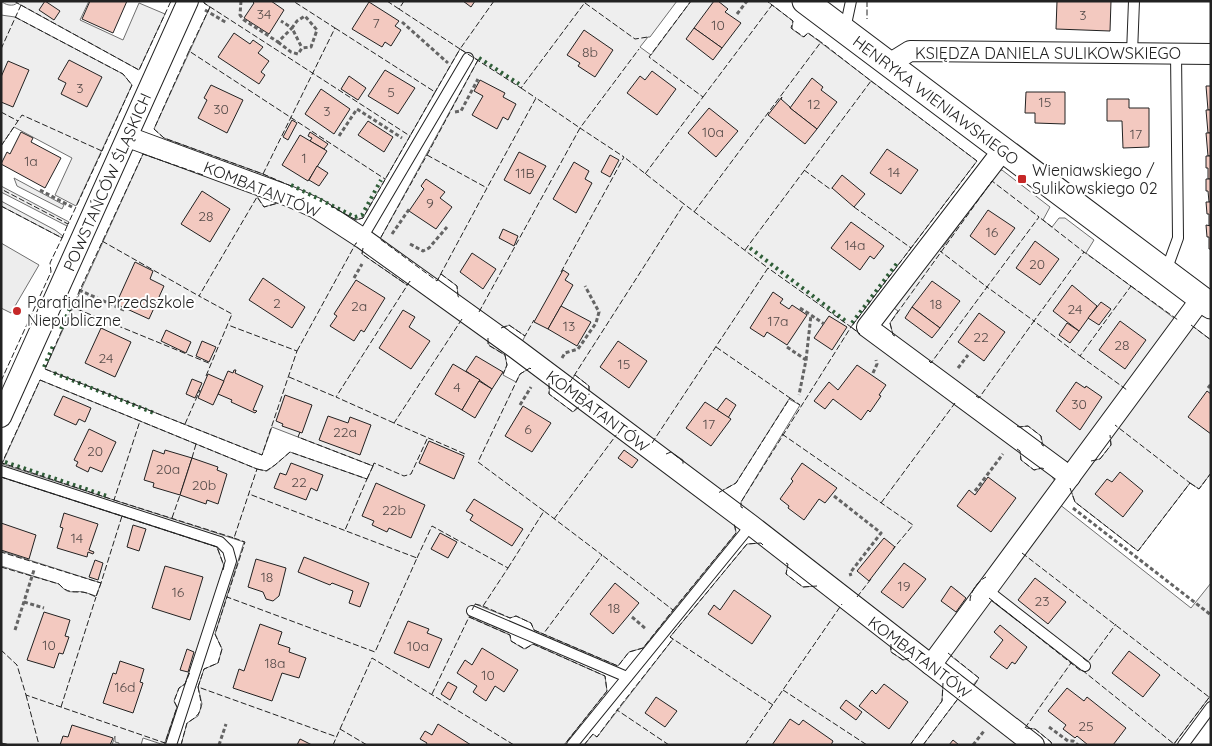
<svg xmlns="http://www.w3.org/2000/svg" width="1212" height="746" viewBox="0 0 1212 746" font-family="Quicksand,sans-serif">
<rect width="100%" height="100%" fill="#fff"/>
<!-- green -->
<g fill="#eee" stroke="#6f6f6f">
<path d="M1,1H89L80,20L123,40L139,3L165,14L139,70L17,3C13,7 5,5 1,1Z"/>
<path d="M204,1H677L650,37H648L640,47L651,55L691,1H767L793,21L792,29L803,37L808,33L977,161L851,327L1020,451L1021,460L1034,470L1042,468L1050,474L1055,481L988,576C979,580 970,591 970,601L934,650L925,653L741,507V502L800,405L789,399L736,483L718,493L683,467V460L671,452L666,454L589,394V386L575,375L570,382L521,344L525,336L509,325L502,329L458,296L457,286L441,274L437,281L380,239L478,60L460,49L363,218L356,220L319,200L263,174L164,138L154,129L210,7L204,3Z"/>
<path d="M1,15L15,17L123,74L132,85L76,206L55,195L72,158L14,127L1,146Z"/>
<path d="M143,154L255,193L264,207L281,202L311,212L363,248L362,254L407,285L410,281L488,338L489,345L505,355L507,365L503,375L516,382L520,374L530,368L550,383L549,394L573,412L579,405L735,523L736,533L643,648L629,652L618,666L534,630L531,623L516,616L510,618L475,604L469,617L510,635L511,641L524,649L533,644L605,676L607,691L564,745H181L187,723L198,716L202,704L198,687L204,669L218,663L222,649L215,634L244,542L2,464L40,380L257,469L267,471L275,465L290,452L367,479L373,466L272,427L262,455L45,369Z"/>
<path d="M1002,170L1050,207L1043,220L1052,227L1059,218H1065L1094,240L1086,253L1178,321L1069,462L1065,461L1043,445L1041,436L1028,426L1019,427L893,335L890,323L898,311L891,306L937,243L943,247L997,172Z"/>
<path d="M14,178L64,205L62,209L17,186Z"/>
<path d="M1,186L69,222L67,226L1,192Z"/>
<path d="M1,201L55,230L63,236L62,238L1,206Z"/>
<path d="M1190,324L1211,340V473L1199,489L1190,483L1138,551L1075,502L1070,488L1089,461L1100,459L1111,445L1110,434Z"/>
<path d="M1,477L217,547L224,566L199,646L185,684L179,688L174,701L177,707L164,745L143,738L141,745H119V743L115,742V736L112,745H10L1,743V566L59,584C69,596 72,590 83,592C88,593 92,595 96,596L101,583L1,551Z"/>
<path d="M1059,504L1191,608L1211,583V695L1173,745H1052L1051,742L1035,729L1025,728L972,686L979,678L947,653Z"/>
<path d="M761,543L788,564L786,574L803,587L817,586L890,641L891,652L903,660L912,658L943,685L942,701L910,745H584L593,734L597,737L673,639L670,637L747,544Z"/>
<path d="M960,696L1023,745H923Z"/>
</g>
<!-- parking -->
<path fill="#ededed" stroke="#6f6f6f" d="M1,243L39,265L11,313L1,308Z"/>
<!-- building -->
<g fill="#f3c9c0" stroke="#222">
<path d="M45,1L60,11L54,20L39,10Z"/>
<path d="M90,1H127L113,33L82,19Z"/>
<path d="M252,1H271L284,10L269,34L244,18L254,3Z"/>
<path d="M463,1H475L471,7Z"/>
<path d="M714,1H718L728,9L725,12L741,23L722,48L694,28Z"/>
<path d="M1057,1H1111L1110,31L1056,29Z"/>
<path d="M369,2L399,21L395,26L401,30L391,46L385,42L382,47L352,29Z"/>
<path d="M694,28L722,48L713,60L686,39Z"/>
<path d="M584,30L613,50L595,77L578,66L580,63L567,55Z"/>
<path d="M234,33L250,44L253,40L263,47L258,53L269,61L261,72L265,75L259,84L218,57Z"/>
<path d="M69,60L102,77L87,107L61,94L66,83L58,79Z"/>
<path d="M8,61L29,70L13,107L1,102V77Z"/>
<path d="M385,70L415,88L398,114L368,96Z"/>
<path d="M652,71L676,89L657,115L627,93L640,76L645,80Z"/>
<path d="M349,76L366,88L358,100L341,89Z"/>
<path d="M812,78L823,87L821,90L837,102L817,129L790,108Z"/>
<path d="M480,80L505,93L503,97L516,104L508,120L503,117L497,129L472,115L483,96L474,91Z"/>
<path d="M211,85L243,100L227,133L198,118L207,100L204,98Z"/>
<path d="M1206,86H1211V110H1208Z"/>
<path d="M321,89L350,109L334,134L305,114Z"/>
<path d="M1026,92H1065V124L1035,123V113H1025Z"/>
<path d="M782,97L781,99L790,107V108L817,129L805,144L768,115Z"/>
<path d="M1107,99H1129V108H1149V147L1123,148L1122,121H1107Z"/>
<path d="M709,108L738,131L716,157L688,133Z"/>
<path d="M1206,110H1211V133H1208Z"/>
<path d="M292,120L297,123L288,140L283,137Z"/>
<path d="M368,121L393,137L384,152L358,135Z"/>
<path d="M21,132L33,138L31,142L61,158L45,188L1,164L7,152L10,154Z"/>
<path d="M310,132L328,144L324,149L310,141L312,138L308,136Z"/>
<path d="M1206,133H1211V156H1208Z"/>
<path d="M300,135L327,151L308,181L282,165Z"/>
<path d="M887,149L918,170L901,194L870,173Z"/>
<path d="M519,152L546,166L530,194L504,180Z"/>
<path d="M610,155L619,160L610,177L601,172Z"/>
<path d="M1206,156H1211V179H1208V168H1206Z"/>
<path d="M574,162L589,171L585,179L592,183L576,213L553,199Z"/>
<path d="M317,166L328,173L319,186L309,180Z"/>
<path d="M842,175L865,194L854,207L832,188Z"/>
<path d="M426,179L445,192L440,198L452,207L436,229L409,211L424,189L421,186Z"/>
<path d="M1206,179H1211V202H1209L1208,191H1206Z"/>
<path d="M202,191L230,209L210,242L181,224Z"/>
<path d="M1206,202H1211V226L1209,225V214H1207Z"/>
<path d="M988,210L1015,228L995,255L970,236Z"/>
<path d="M851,222L884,246L874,259L870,256L860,270L831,248Z"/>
<path d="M1206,225L1211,226V249H1209V237H1207Z"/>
<path d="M503,229L518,236L514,246L499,238Z"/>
<path d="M1035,241L1059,259L1040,285L1016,268Z"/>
<path d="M472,253L496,269L483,289L460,272Z"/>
<path d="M135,262L153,271L150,279L164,286L149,319L116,304Z"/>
<path d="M563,270L569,274L565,280L573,285L548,329L534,322Z"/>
<path d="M263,278L305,307L292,328L249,300Z"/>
<path d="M356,280L385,298L364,332L361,330L354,341L330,326L337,316L334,314Z"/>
<path d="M932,281L960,301L940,328L912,307Z"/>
<path d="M1072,285L1097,306L1079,331L1053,311Z"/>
<path d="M773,292L783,299L780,303L789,309L792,305L807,315L787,345L767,332L764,337L750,328Z"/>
<path d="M1101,302L1111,309L1099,325L1088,318Z"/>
<path d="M561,306L591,322L577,346L548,329Z"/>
<path d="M912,307L940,328L932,338L905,318Z"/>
<path d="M403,310L415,317L409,327L430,341L411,369L379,348Z"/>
<path d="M979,313L1005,332L984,361L958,342Z"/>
<path d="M829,316L847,327L832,350L814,338Z"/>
<path d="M1120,321L1146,340L1125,369L1099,350Z"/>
<path d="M1067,323L1079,331L1070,343L1059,335Z"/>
<path d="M101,328L131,342L115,377L85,363Z"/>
<path d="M166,330L191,342L186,353L161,341Z"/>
<path d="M202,341L216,347L209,362L196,356Z"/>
<path d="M618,341L647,361L629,388L600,367Z"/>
<path d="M476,356L503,372L492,389L466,371Z"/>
<path d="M453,364L480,380L462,410L435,394Z"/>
<path d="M857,365L886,385L879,395L881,396L870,412L868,410L861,420L833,399L825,409L814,401L829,382L838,390Z"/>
<path d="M234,370H236L235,373L263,386L253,410L257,411L255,413L231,402L232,400L218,394L228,371L233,373Z"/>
<path d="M208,374L224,381L213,405L198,398Z"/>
<path d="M192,379L202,383L195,398L186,394Z"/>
<path d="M479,381L492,389L475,418L462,410Z"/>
<path d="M1076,382L1085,388L1086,386L1102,397L1080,430L1056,411Z"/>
<path d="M1207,391L1211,394V434L1188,417Z"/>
<path d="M285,395L312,405L302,433L282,426L283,424L276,421Z"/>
<path d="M63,396L91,408L85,422L79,419L76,425L54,415Z"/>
<path d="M726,398L736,405L728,418L717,410Z"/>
<path d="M705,402L731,419L711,446L686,428Z"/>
<path d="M523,406L551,423L532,452L505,436Z"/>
<path d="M328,416L348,423L350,417L371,425L360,455L319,440Z"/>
<path d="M89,429L116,442L102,472L90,467L88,472L76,466L78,462L74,460Z"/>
<path d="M429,441L464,456L454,479L419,463Z"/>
<path d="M153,450L164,454L165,450L192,458L180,495L153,487L154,483L144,480Z"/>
<path d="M624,450L638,460L632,468L618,458Z"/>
<path d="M192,458L218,467L217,470L227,474L218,504L207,500L206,504L180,495Z"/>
<path d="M291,463L323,475L317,491L311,488L306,500L274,488L280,473L286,475Z"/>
<path d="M802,463L837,488L825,503L819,499L804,520L788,508L789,506L780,499L793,481L791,479Z"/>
<path d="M1120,472L1143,491L1123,517L1095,494L1107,479L1112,482Z"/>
<path d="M988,477L1016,498L991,532L957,506L969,490L975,495Z"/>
<path d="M376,483L425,505L411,538L389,528L387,532L372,525L374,521L362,516Z"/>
<path d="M474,499L523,529L512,546L470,520L473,515L466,511Z"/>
<path d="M64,513L98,524L89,550L94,552L93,554L88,552L87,557L57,548L63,528L60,527Z"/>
<path d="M1,523L36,535L29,559L1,550Z"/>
<path d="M133,525L146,529L139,551L127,547Z"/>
<path d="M440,533L457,542L448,558L431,549Z"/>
<path d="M884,538L895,547L869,581L857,571Z"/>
<path d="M304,557L369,583L360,607L349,603L353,591L332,583L330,585L298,572Z"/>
<path d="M256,559L286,568L279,596L273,601L266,599L263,592L248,587Z"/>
<path d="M95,560L103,563L98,580L89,577Z"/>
<path d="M904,563L926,579L903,608L881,592Z"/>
<path d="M165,566L203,577L190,620L152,608Z"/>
<path d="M1035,578L1066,602L1048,624L1018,600Z"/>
<path d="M615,583L639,603L613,634L590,614Z"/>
<path d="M951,586L966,598L956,612L941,601Z"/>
<path d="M734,590L771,616L752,644L708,614L714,605L720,610Z"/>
<path d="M44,612L70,620L65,636L69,637L63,654L59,653L54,668L27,660Z"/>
<path d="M408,621L429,629L427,633L442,639L429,668L394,653Z"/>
<path d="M260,624L282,632L278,644L290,648L289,652L306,658L299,678L282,673L272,701L233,688L239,669L244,671Z"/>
<path d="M1000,625L1027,647L1015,664L1012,662L1007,669L990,657L1003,640L994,632Z"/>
<path d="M482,648L518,670L504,692L495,686L486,701L473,692L477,686L457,673L465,660L472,665Z"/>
<path d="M187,649L194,652L188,672L180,670Z"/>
<path d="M1129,651L1160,675L1143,697L1112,673Z"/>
<path d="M120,661L144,669L140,682L143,683L133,713L103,703L113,673L116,674Z"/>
<path d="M448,682L457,687L450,700L441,694Z"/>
<path d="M884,684L908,702L889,729L859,706L872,690L876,694Z"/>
<path d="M1067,688L1084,701L1087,697L1126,728L1113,745H1088L1077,736L1075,738L1063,729L1066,725L1048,711Z"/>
<path d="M656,697L677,711L665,727L645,713Z"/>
<path d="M846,700L862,712L856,720L840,708Z"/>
<path d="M790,719L799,725L803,720L833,741L831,745H772Z"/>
<path d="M438,724L471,745H426L427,743L420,739L425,731L432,735Z"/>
<path d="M72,725L113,738L110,745H60L63,736L68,737Z"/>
<path d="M300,739L312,745H297Z"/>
<path d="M953,740L959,745H949Z"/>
</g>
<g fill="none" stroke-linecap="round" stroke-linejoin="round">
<defs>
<g id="service">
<path d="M845,29L851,1"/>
<path d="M1132,53L1134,1"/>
<path d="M362,238L468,58"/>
<path d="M1166,271L1178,238L1176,53"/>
<path d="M1,471L220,542L228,550L231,561L171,745"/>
<path d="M987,590L1085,666"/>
<path d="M472,611L627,677"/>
<path d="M572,745L751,525"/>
<path d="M1183,745L1211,707"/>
</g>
<g id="minor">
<path d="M889,64L910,51L1211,54"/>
<path d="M128,137L291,197L316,208L362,238L515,348L751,525L1034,745"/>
<path d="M1003,150L867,327L1070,477"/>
<path d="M1,417L188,1"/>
<path d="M931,665L1201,299"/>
</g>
<path id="tertiary" d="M805,1L1211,306"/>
</defs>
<!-- service casing -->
<use href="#service" stroke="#222" stroke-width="12"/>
<!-- minor casing -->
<use href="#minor" stroke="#222" stroke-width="22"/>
<!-- tertiary casing -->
<use href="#tertiary" stroke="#222" stroke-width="27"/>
<!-- path -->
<g stroke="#646464" stroke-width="3" stroke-dasharray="4 2.5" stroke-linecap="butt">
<path d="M241,1L240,15L244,20L278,42L292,28L281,21"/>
<path d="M205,10L227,23"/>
<path d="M737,14L747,1"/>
<path d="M402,22L448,63"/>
<path d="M278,42L291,52L298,54L302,48L311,47L317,30L305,16L297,21L292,28L302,48"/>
<path d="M455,112L461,111L478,79"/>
<path d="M339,136L357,109L402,138"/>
<path d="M40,190L72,207"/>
<path d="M392,234L410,208"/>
<path d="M410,244L423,251L429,248L447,227"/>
<path d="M354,278L362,264"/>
<path d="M79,290L126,311"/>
<path d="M800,308L811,315"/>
<path d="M787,347L806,360L799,395"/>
<path d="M562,358L565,353L578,349L596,323L599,312L585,286"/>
<path d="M806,360L811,315L824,324"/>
<path d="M958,368L968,355"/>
<path d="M873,373L877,364L876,360"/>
<path d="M1208,388L1211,384"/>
<path d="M520,405L531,387"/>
<path d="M975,491L1003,454"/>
<path d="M834,496L881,533L850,573L851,576"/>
<path d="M1073,508L1211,615"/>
<path d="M24,602L44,608"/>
<path d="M632,617L646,629"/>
<path d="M15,630L34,570"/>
<path d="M1049,727L1068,741H1073L1078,745"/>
<path d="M219,745L226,724"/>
<path d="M973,745L984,731"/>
</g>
<!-- service -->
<use href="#service" stroke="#fff" stroke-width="10"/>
<!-- minor -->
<use href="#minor" stroke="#fff" stroke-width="20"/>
<!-- tertiary -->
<use href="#tertiary" stroke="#fff" stroke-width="25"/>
<!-- hedge -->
<g stroke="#2f5e38" stroke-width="4" stroke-dasharray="2.5 4" stroke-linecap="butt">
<path d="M479,58L519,84"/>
<path d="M291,185L355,217L362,215L381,180"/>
<path d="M750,248L847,322"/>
<path d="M852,323L898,262"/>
<path d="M61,329L70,308"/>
<path d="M44,367L53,346"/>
<path d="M54,373L154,413"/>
<path d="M5,462L107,496"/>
</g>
<!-- fence -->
<g stroke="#222" stroke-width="1" stroke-dasharray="6 2.5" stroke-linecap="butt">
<path d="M204,1V3L410,136L363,218L356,220L331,206"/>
<path d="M387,1L399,9"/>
<path d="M404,1L399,9L460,49L435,92"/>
<path d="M494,1L460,49L521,88L586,1"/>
<path d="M867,1V19"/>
<path d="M585,3L635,39L648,37"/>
<path d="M21,5L139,70L171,1"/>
<path d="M210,7L189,51L385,179"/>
<path d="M15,17L123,74L132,85L102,151"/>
<path d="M335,28L435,92L410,136"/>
<path d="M1,49L21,5L14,1"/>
<path d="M189,51L154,129L164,138L263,174L291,186"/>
<path d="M871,81L977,161L911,248"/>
<path d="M521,88L536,98"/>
<path d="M703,97L772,5L767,1"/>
<path d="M1,112L18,121"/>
<path d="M1,146L22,115L102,151L68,224L1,189"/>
<path d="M427,155L487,188L437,281L380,239Z"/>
<path d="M427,155L478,60"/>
<path d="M804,170L830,189L832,188"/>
<path d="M263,174L335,28L293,1"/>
<path d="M645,174L703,97L649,57L691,1"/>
<path d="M203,175L143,154L72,307L211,364"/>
<path d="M1,206L62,238L68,224"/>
<path d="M854,207L911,248L851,327L860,334"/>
<path d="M694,212L821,42L808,33L804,37L791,28L793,21L772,5"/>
<path d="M102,241L199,296"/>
<path d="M363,248L362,254L407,285"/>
<path d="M745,250L871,81L821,42"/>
<path d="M561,272L624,157L580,128L639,49"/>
<path d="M441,274L457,286L458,296L459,298"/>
<path d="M1131,286L1178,320"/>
<path d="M72,307L45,369L262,455L297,351L228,325"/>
<path d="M479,312L580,128L536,98L487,188"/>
<path d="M462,319L394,423L465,454"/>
<path d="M1191,325L1211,340"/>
<path d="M501,328L509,325L525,336L534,320"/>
<path d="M895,336L893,335L890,323L992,181L1039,217L987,287L940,251"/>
<path d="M488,338V345L505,355L507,365L503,374"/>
<path d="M716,347L790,398L736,483L718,493"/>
<path d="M297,351L356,243H357"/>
<path d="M1080,356L1127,390"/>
<path d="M929,361L931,363L987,287L1034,321L1084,252L1039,217"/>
<path d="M531,369L530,368L520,374L478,462L544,511"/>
<path d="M575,375L589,386V395"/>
<path d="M206,376L232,314L199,296L257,197L264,207L282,202"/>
<path d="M289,377L336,397"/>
<path d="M40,380L140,421L114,500L2,463Z"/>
<path d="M1,381L51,272L50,263L62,238"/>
<path d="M569,381L570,382L684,204L624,157"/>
<path d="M549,383V394L573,412L580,406"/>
<path d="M976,396L979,398L1034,321L1080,356L1131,286L1084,252"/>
<path d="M790,398L800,405"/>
<path d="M394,423L336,397L410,281L411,282"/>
<path d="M185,424L200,390"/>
<path d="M1017,426L1019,427L1028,426L1041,436L1042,445L1044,446"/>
<path d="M300,432L298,437L373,466L374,463L404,476L411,474L428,437"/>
<path d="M782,434L913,525L893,549"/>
<path d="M652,443L768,268L684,204"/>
<path d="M1017,449L1020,451L1021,460L1034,470L1042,468L1044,469"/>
<path d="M666,454L671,452L683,461V465"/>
<path d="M192,458L196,444"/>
<path d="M1091,461L1100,459L1111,445L1110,435"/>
<path d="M257,469L266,471L275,465L290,452L367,479L345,530"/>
<path d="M1,477L122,516L101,583L1,552"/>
<path d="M367,479L373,466"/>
<path d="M1190,483L1199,489L1211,473"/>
<path d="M1070,488L1075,502L1138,551L1190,483L1115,425"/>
<path d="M114,500L234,538L257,469L140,421"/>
<path d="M881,503L955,403"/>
<path d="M743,508L741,507V502L851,327L768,268"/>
<path d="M122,516L217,547L224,566L223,570"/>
<path d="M172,518L180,495"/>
<path d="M554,519L617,434L619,435"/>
<path d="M234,538L245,542L227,597L375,652L417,558L249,494"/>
<path d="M763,545L761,543L747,544L670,637L773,705"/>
<path d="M1022,553L1209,697"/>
<path d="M417,558L432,526L508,568L483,606L475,604L472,610"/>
<path d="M786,563L788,564L786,574L803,587L817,586"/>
<path d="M1,567L59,584C66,592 71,592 81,592C86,592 92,595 96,597L101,583"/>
<path d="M508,568L544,511L602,555L544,633"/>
<path d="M857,597L871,579"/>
<path d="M989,598L1081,671"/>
<path d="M970,601C970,592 978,581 986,577"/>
<path d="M483,606L510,618L516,616L531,623L534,630L618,666L629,652L643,648L673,610L602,555"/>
<path d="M673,610L736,533L734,523"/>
<path d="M891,644V652L903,660L910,658"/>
<path d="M1,650L17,665L26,695L165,743L177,707L174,701L179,688L185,684L190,672"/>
<path d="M948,653L979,678L973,687"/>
<path d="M1083,658L1088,662L1116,624"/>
<path d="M1082,670L1174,744L1211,695"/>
<path d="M198,687L204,669L218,663L222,649L215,634L227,597"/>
<path d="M783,690L867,745"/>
<path d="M432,694L469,617L510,635L511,641L525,649L533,644L605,676L607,691L564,745"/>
<path d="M26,695L39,745"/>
<path d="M61,707L96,597"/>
<path d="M1025,728L1071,663"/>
<path d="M1026,728L1035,729L1051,742L1052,745"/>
<path d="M340,729L372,658L514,745"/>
<path d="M1,743L10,745"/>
<path d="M181,745L187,723C205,712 202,707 198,687L337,737"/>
<path d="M333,745L340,729L367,745"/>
<path d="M584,745L593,734L597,737L617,710"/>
<path d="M669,745L617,710L673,639"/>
<path d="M745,745L842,604"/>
<path d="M910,745L942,701L943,683"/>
<path d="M923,745L960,696"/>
</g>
</g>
<!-- markers -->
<g fill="#c62828" stroke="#fff" stroke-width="2">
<rect x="1017" y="174" width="10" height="10" rx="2.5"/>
<circle cx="17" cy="311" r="5"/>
</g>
<g text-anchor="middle" stroke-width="4" stroke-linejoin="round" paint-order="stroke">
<!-- number labels -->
<g font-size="14" fill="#564c4a">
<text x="264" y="19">34</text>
<text x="1083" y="20">3</text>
<text x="376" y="28">7</text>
<text x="718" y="30">10</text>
<text x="590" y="57">8b</text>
<text x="80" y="93">3</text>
<text x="391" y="97">5</text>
<text x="1045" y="107">15</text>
<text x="814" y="109">12</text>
<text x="221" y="114">30</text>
<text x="327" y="116">3</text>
<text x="713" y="137">10a</text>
<text x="1136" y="139">17</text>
<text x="304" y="163">1</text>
<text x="31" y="166">1a</text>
<text x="894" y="177">14</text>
<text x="525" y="178">11B</text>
<text x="430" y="208">9</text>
<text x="206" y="221">28</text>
<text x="992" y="237">16</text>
<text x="855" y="250">14a</text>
<text x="1037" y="269">20</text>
<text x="277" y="308">2</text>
<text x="936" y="309">18</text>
<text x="359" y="311">2a</text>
<text x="1075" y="314">24</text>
<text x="778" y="326">17a</text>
<text x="569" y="331">13</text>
<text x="981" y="342">22</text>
<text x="1122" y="350">28</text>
<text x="106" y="363">24</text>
<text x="624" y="369">15</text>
<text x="457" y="392">4</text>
<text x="1079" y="409">30</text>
<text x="709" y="429">17</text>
<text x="528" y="434">6</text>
<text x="345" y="437">22a</text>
<text x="95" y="456">20</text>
<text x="168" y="474">20a</text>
<text x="299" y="487">22</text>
<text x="204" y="490">20b</text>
<text x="394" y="515">22b</text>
<text x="77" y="543">14</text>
<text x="267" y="582">18</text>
<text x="904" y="591">19</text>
<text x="178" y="597">16</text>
<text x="1042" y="606">23</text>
<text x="614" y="613">18</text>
<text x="49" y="650">10</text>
<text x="418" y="651">10a</text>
<text x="275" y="668">18a</text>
<text x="488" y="680">10</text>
<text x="125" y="692">16d</text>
<text x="1086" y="731">25</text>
</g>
<!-- street labels -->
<g font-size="16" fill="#222" stroke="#fff">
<text x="1048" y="59">KSIĘDZA DANIELA SULIKOWSKIEGO</text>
<text transform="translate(936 100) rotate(37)" y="6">HENRYKA WIENIAWSKIEGO</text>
<text transform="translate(107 182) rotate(-66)" y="6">POWSTAŃCÓW ŚLĄSKICH</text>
<text transform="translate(262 189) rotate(22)" y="6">KOMBATANTÓW</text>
<text transform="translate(598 411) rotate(37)" y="6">KOMBATANTÓW</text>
<text transform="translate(920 657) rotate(37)" y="6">KOMBATANTÓW</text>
</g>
<!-- poi labels -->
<g font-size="16" fill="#222" stroke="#fff" text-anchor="start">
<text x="1032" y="176">Wieniawskiego /<tspan x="1032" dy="18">Sulikowskiego 02</tspan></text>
<text x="27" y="308">Parafialne Przedszkole<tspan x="27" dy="18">Niepubliczne</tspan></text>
</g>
</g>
<!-- border -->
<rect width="1212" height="746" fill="none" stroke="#222222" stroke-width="5"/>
</svg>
